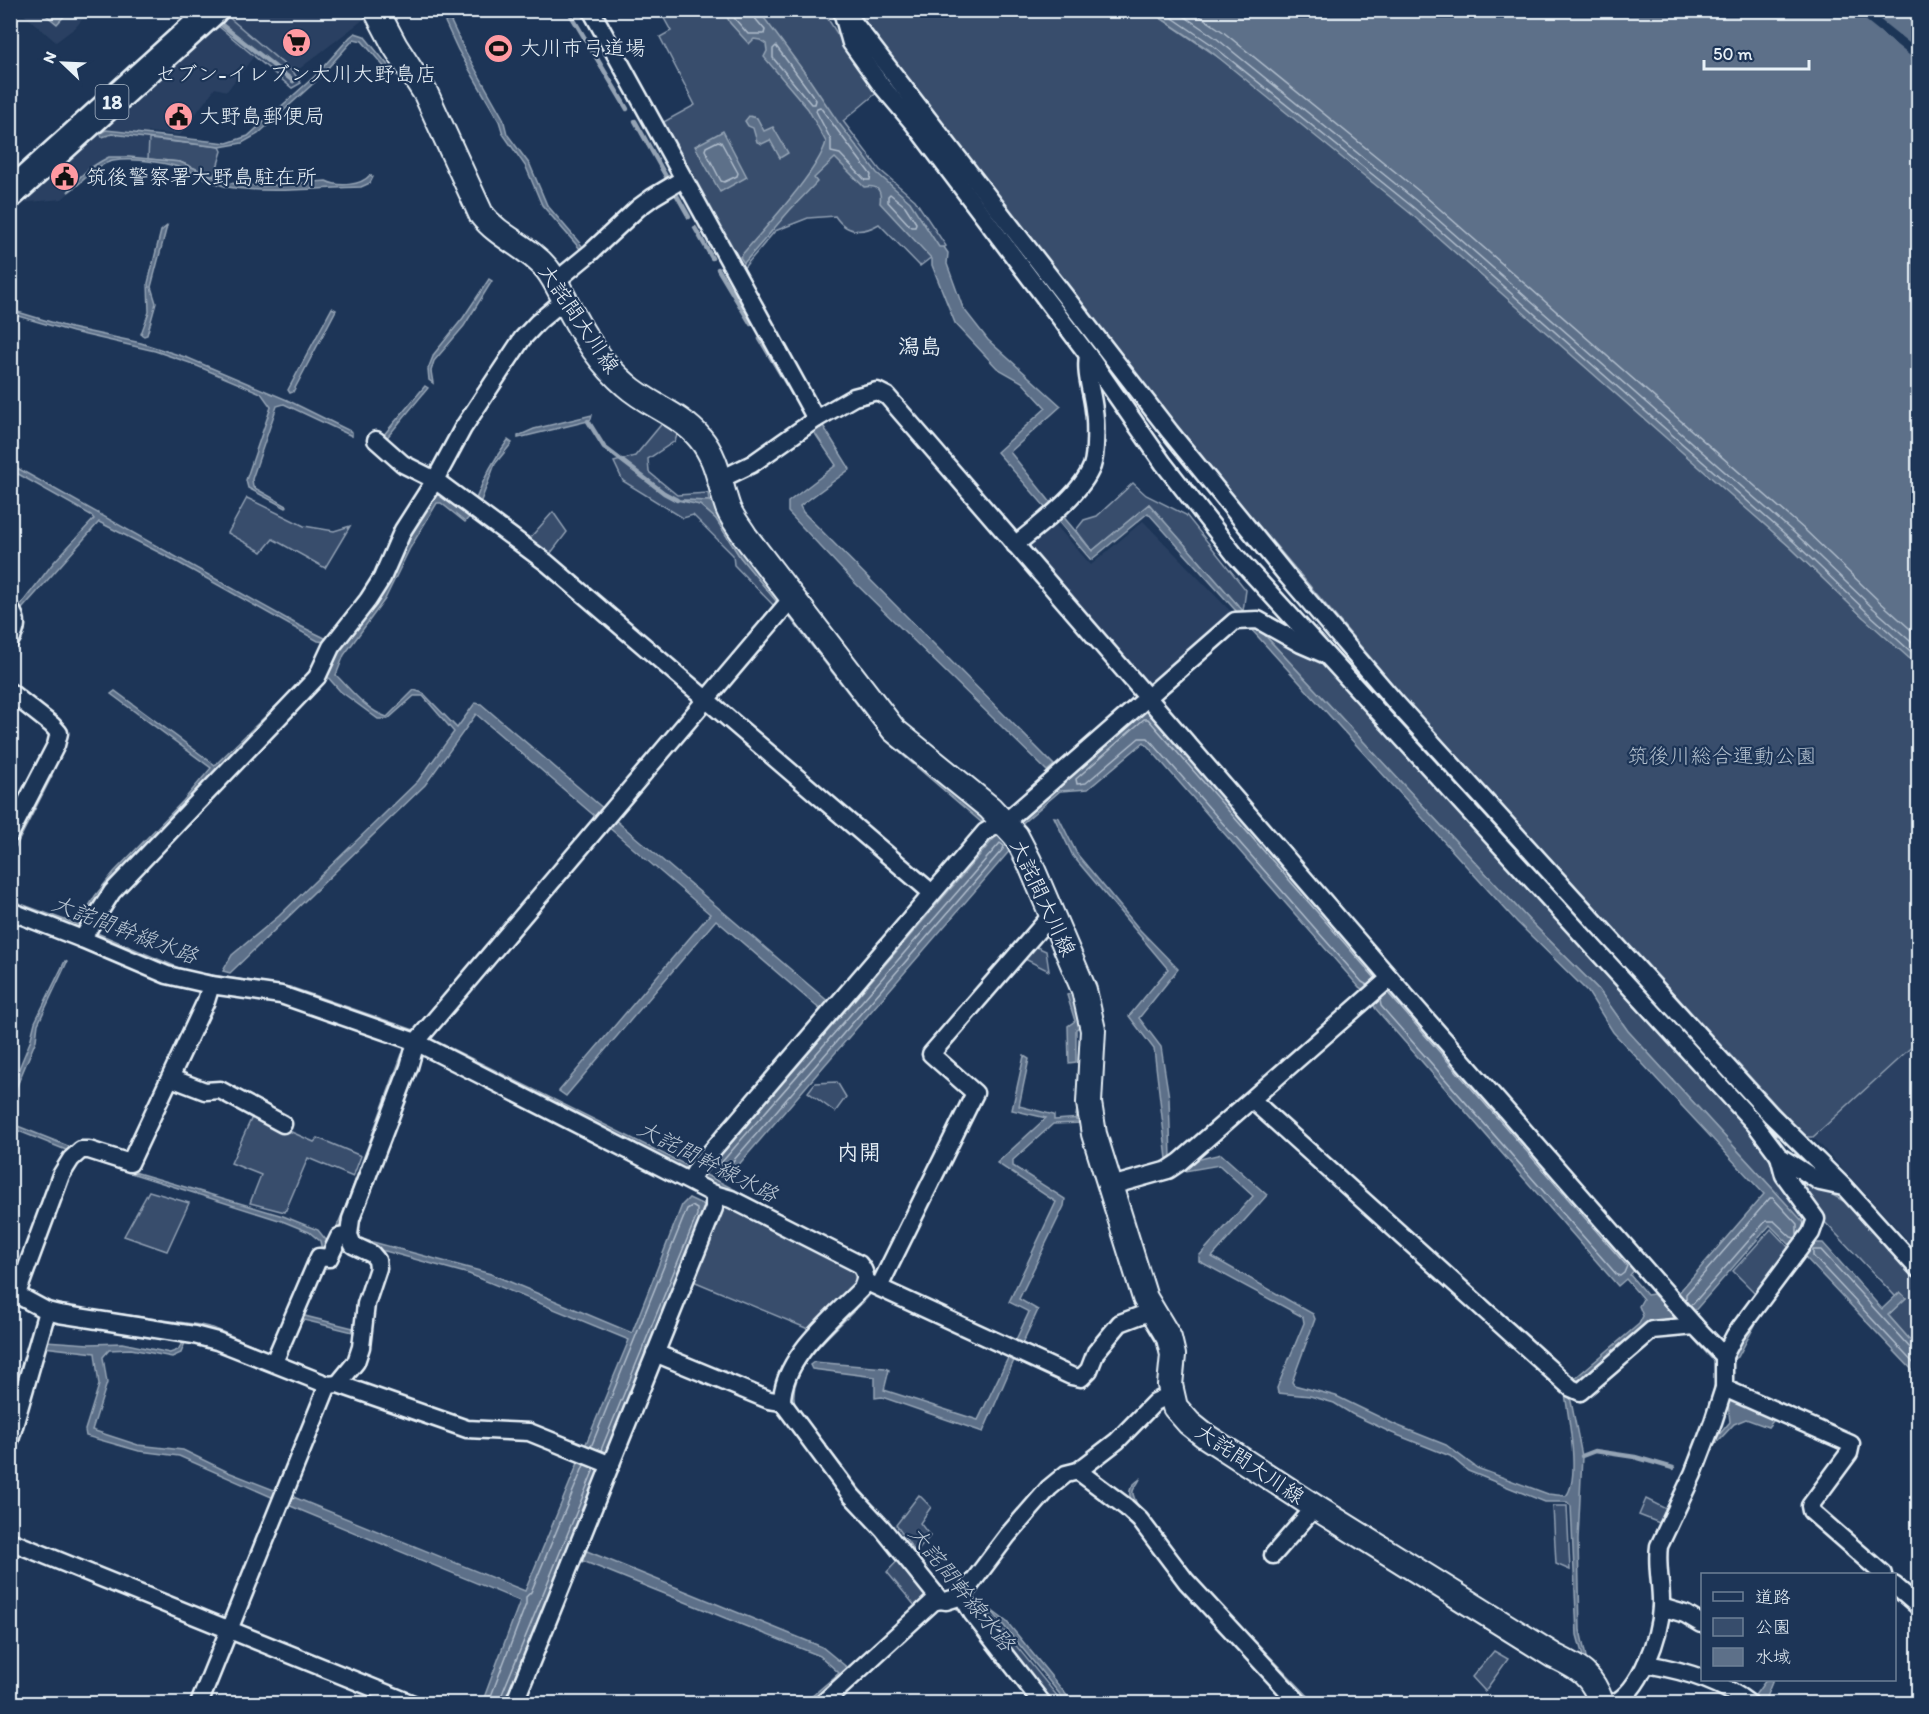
<svg xmlns="http://www.w3.org/2000/svg" width="1929" height="1714" viewBox="0 0 1929 1714" font-family="Itim,'Klee One',sans-serif">
<rect width="100%" height="100%" fill="#1d3557"/>
<filter id="ink" filterUnits="userSpaceOnUse"><feTurbulence type="fractalNoise" baseFrequency=".0167" numOctaves="2"/><feDisplacementMap in="SourceGraphic" scale="12" xChannelSelector="R" yChannelSelector="G"/><feConvolveMatrix kernelMatrix="1 2 1 2 8 2 1 2 1" color-interpolation-filters="sRGB"/></filter>
<g filter="url(#ink)">
<!-- built -->
<g fill="#2a4162">
<path d="M231,10H361L364,19L294,73L226,15Z"/>
<path d="M20,11H89L76,27L56,42Z"/>
<path d="M217,25L254,56L227,91L215,88L180,135L148,132V159H108L62,199L19,203Z"/>
<path d="M1052,521L1091,565L1143,521L1235,616L1148,691L1020,545Z"/>
<path d="M1918,1041V1251L1813,1137Z"/>
</g>
<!-- green -->
<g fill="#374d6c" stroke="#909fb2" stroke-width="1.5">
<path d="M660,11H823L843,43L879,91L843,121L880,170L915,200L946,246L920,266L879,224C862,234 847,234 835,216L808,218L775,231L741,271L660,124L695,105L660,37L671,31Z"/>
<path d="M855,11H1150L1330,133L1790,547L1863,617L1918,648V1041L1813,1137H1805L1413,708L1179,431Z"/>
<path d="M226,15L294,73L301,83L292,88L217,25Z"/>
<path d="M149,139L220,147L222,151L215,174L213,176L180,162L148,159Z"/>
<path d="M665,420L680,427L675,441L648,459L649,472L677,495L708,493L709,501L682,500L700,505L716,519L740,557L777,602L775,607L734,565L733,555L693,515L683,518L623,481L614,462L635,456Z"/>
<path d="M1133,483L1146,495L1186,515L1246,590L1243,611L1149,504L1092,551L1076,530L1084,520L1097,516Z"/>
<path d="M247,498L304,526L334,531L350,526L325,568L273,539L262,552L228,533Z"/>
<path d="M553,512L567,532L548,557L529,539Z"/>
<path d="M1259,629L1324,661L1753,1129L1780,1179L1807,1215L1804,1223L1628,1031L1599,990L1528,919Z"/>
<path d="M1032,945L1046,951L1049,971L1021,957Z"/>
<path d="M837,1082L846,1097L835,1112L808,1092L815,1083Z"/>
<path d="M253,1115L314,1142L318,1138L361,1156L353,1177L308,1158L285,1212L250,1203L261,1175L231,1163Z"/>
<path d="M1789,1171L1849,1204L1918,1279V1349L1888,1315L1906,1298L1900,1292L1896,1297L1822,1219Z"/>
<path d="M149,1191L189,1203L167,1251L124,1236Z"/>
<path d="M731,1205L855,1268L861,1276L858,1285L813,1331L691,1280L720,1209Z"/>
<path d="M1771,1229L1791,1250L1756,1294L1733,1271Z"/>
<path d="M919,1495L931,1507L920,1523L930,1536L916,1553L896,1525Z"/>
<path d="M1646,1499L1668,1510L1662,1524L1639,1515Z"/>
<path d="M1553,1506H1567L1570,1570L1556,1564Z"/>
<path d="M900,1558L930,1595L916,1607L887,1572Z"/>
<path d="M986,1609L1063,1703H1050L978,1616Z"/>
<path d="M1494,1651L1508,1659L1485,1691L1472,1677Z"/>
</g>
<!-- water -->
<g fill="#5d7089" stroke="#95a4b5" stroke-width="1.5">
<path d="M41,11H69L57,24Z"/>
<path d="M440,11H446L464,49L503,118L507,134L530,165L547,205L584,248L581,250L542,205L526,167L503,134L499,121L458,50Z"/>
<path d="M724,11H755L765,19L805,73L838,122L877,173L910,202L939,247H944L948,253L947,264L963,308L988,340L1061,406L1010,452L1052,504L1047,509L997,452L1046,408L1022,382L997,368L955,323L932,265V259L880,203C882,189 877,185 864,187L835,158L814,178L817,182L790,210L744,263L740,257C762,231 818,172 826,142L808,109L764,57L767,51L766,44L760,40L754,39L749,44L730,23Z"/>
<path d="M1150,11H1918V666L1864,618L1790,547L1410,213L1208,49Z"/>
<path d="M355,33L364,36L396,75L392,76L362,41L354,39L316,81L258,134L242,143L220,147L112,134L102,137L100,133L106,130L227,143L248,136L315,76L350,37Z"/>
<path d="M749,116L757,118L764,131L773,127L788,153L780,158L770,140L762,144L757,142L753,128L748,126L745,121Z"/>
<path d="M723,131L747,177L720,192L695,146Z"/>
<path d="M109,157H129L180,162L228,183L263,186L326,181C338,187 361,186 370,175L373,177L370,183L361,187C317,188 272,194 228,187C213,184 203,177 190,171C171,163 133,157 113,161C94,165 83,183 68,192C77,177 93,165 109,157Z"/>
<path d="M167,226L151,287L156,303L147,335L144,336L141,334L149,312L148,283L161,231Z"/>
<path d="M489,279L492,281L464,326L434,361L431,371L433,383L429,380L428,369L434,354L463,318Z"/>
<path d="M332,308L336,310L293,392L290,393L288,390Z"/>
<path d="M11,310L71,328L141,343L188,358L287,400L352,432V436L284,404L277,406L252,479L253,487L287,506L286,508L248,488L246,480L271,407L261,393L190,363L155,351L73,332L11,314Z"/>
<path d="M425,386L428,388L385,440L382,437Z"/>
<path d="M592,415L591,419L588,421L518,438V436L534,429Z"/>
<path d="M822,424L850,469L800,506L803,512L1054,765L1047,771L853,581L788,512V502L836,465L814,432Z"/>
<path d="M508,440L512,443L495,464L481,501L478,502L476,499C484,477 494,459 508,440Z"/>
<path d="M10,464L298,625L327,639L326,642L318,641L170,558L99,522L21,610L19,607L54,562L94,519L91,515L11,470Z"/>
<path d="M435,495L442,496L470,516L465,522L441,503H437L410,548L385,599L344,655L336,675C350,689 367,711 387,717L414,690L423,693L457,728L475,703L481,704L605,810L597,818L476,714L425,785L230,973L223,971L232,955L279,916L418,781L454,732L423,696H414L388,719H378L340,691L326,675L333,657L391,577L414,530Z"/>
<path d="M677,500L709,501L715,505L781,596L777,602L740,557L716,519L700,505Z"/>
<path d="M1149,504L1243,611L1238,613L1148,513L1091,560L1056,519L1062,515L1092,551Z"/>
<path d="M796,614L985,818L981,822L884,739L790,618Z"/>
<path d="M1250,628L1259,629L1528,919L1599,990L1628,1031L1804,1223L1803,1232L1814,1243H1823L1882,1309L1900,1292L1906,1298L1888,1315L1918,1349V1376L1806,1258V1252L1796,1244H1789L1770,1225L1692,1314L1677,1322L1652,1321L1579,1383L1574,1379L1639,1324L1643,1316L1639,1306L1643,1299L1626,1279L1618,1286L1375,1008C1373,998 1368,992 1359,987L1144,742L1088,789L1060,791L1019,826L1015,821L1061,779L1076,772L1147,709L1636,1268L1630,1275L1647,1295L1653,1294L1666,1307H1671L1676,1296L1764,1194L1613,1032L1588,992L1517,922Z"/>
<path d="M314,669L261,727L216,770L191,800L118,873L98,899L83,924L79,923L95,896L114,872L183,801L211,768L111,694L115,691L215,765Z"/>
<path d="M47,774L52,776L11,856V846Z"/>
<path d="M1054,817L1059,818L1077,854L1140,930L1178,969L1139,1018L1161,1047L1169,1098L1171,1157L1167,1159L1154,1049L1129,1016L1168,969L1073,856Z"/>
<path d="M613,818L830,1003L823,1012L716,920L566,1096L559,1091L710,914L607,826Z"/>
<path d="M998,834L1004,836L1012,848L729,1176H724L714,1169L713,1164Z"/>
<path d="M10,900L81,926L79,929L11,904Z"/>
<path d="M97,933L186,971L290,987L417,1031L416,1034L174,971L95,936Z"/>
<path d="M65,961L67,962L38,1024L36,1040L11,1100V1088L30,1042L35,1022Z"/>
<path d="M1074,993L1083,1025L1076,1029V1062L1069,1063L1068,1026L1075,1021L1067,995Z"/>
<path d="M430,1038L714,1179L862,1256C874,1265 880,1276 872,1291C868,1299 860,1305 853,1312C831,1335 786,1369 795,1405L861,1491L893,1528L930,1575L962,1607L1036,1703H1030L958,1610L928,1579L858,1495L787,1399L794,1373L871,1277L427,1042Z"/>
<path d="M402,1054H403V1062L342,1229L328,1251L322,1250L320,1241L309,1232L282,1221L90,1160L92,1156L131,1171L283,1216L318,1230L326,1240L332,1237L345,1208Z"/>
<path d="M1024,1056L1029,1059L1019,1106L1054,1115V1120L1081,1118L1083,1123L1053,1124L1013,1160V1166L1065,1199L1064,1206L1019,1299L1038,1310L1020,1348L1013,1346L1029,1312L1009,1302L1056,1202L997,1163L1046,1118L1012,1110Z"/>
<path d="M10,1123L73,1148L71,1152L11,1128Z"/>
<path d="M1221,1154L1267,1195L1212,1257L1313,1314L1315,1319L1292,1382L1294,1385L1336,1396L1396,1425L1446,1445L1477,1468L1548,1494L1566,1496C1581,1478 1568,1417 1565,1393L1570,1396L1582,1456L1578,1540L1580,1630L1586,1657H1583L1577,1635L1571,1506L1567,1502H1545L1468,1471L1450,1456L1392,1433L1352,1414L1334,1403L1310,1396L1278,1393L1277,1388L1304,1323L1303,1317L1199,1261V1256L1253,1196L1219,1165L1185,1171L1183,1166L1196,1160Z"/>
<path d="M689,1198L704,1205L703,1216L504,1703H482L520,1601L288,1505L291,1496L525,1591L629,1340L469,1274L385,1251H376L358,1238L491,1274L632,1333L682,1205Z"/>
<path d="M63,1306L200,1325L213,1328L272,1353Z"/>
<path d="M303,1313L305,1316L353,1328L357,1330V1333L304,1320L300,1322Z"/>
<path d="M1751,1323L1755,1325L1738,1357L1733,1360L1738,1341Z"/>
<path d="M186,1340L181,1353L172,1357L131,1349L109,1350L103,1357L107,1383L92,1430L138,1445L183,1450L228,1472L279,1492L276,1499L179,1456L139,1451L86,1436L85,1430L99,1385L95,1353L44,1347L46,1341L89,1344L122,1343L170,1353L178,1350L183,1341Z"/>
<path d="M1009,1356L1015,1358L983,1432L882,1397L875,1398V1377L812,1369L810,1365L814,1362L885,1368L889,1370L884,1390L978,1420Z"/>
<path d="M1734,1398L1772,1414L1773,1421L1768,1427L1746,1419L1734,1424L1709,1451L1712,1443L1730,1422L1728,1403Z"/>
<path d="M1140,1479C1134,1492 1129,1487 1137,1504L1196,1580L1315,1703H1309L1192,1579L1131,1502C1128,1490 1130,1486 1140,1479Z"/>
<path d="M582,1549L822,1647L849,1669L814,1703H804L839,1673L820,1656L578,1559Z"/>
<path d="M991,1610L1007,1622L1073,1703H1067Z"/>
<path d="M1766,1680H1773L1766,1697L1780,1703H1764L1753,1698Z"/>
</g>
<!-- pier -->
<path fill="#1d3557" d="M1854,11H1869L1918,50V62Z"/>
<g fill="none" stroke-linecap="round" stroke-linejoin="round">
<!-- shore -->
<g stroke="#b0bdcc" stroke-width="1.5">
<path d="M731,10L735,19L748,34H764L765,30L753,16L752,10"/>
<path d="M1161,10L1211,44L1414,208L1794,542L1868,613L1918,658"/>
<path d="M1175,10L1216,38L1419,203L1799,537L1873,608L1918,648"/>
<path d="M1191,10L1222,31L1425,196L1805,530L1879,601L1918,636"/>
<path d="M776,46L816,100L815,104H811L773,58V49Z"/>
<path d="M820,107L871,175L870,180H865L840,154L831,152V140L816,111L817,108Z"/>
<path d="M718,141L721,142L738,173L737,176L724,182L721,181L705,150L706,147Z"/>
<path d="M890,194L905,206L916,223L915,227H911L888,202V196Z"/>
<path d="M1000,843L1004,846L1003,849L727,1168L722,1167L721,1163Z"/>
<path d="M1367,985L1362,982L1148,738H1139L1086,783L1077,784L1076,779L1144,719H1148L1375,978"/>
<path d="M1380,1000L1381,1006L1617,1275L1620,1276L1624,1273L1627,1266L1388,993"/>
<path d="M1686,1301V1294L1770,1198H1773L1797,1224V1235"/>
<path d="M1689,1305L1693,1304L1766,1221H1774L1791,1237L1795,1238"/>
<path d="M1918,1352L1912,1350L1821,1250H1813V1256L1918,1368"/>
<path d="M591,1447L687,1209L692,1206L697,1209V1215L601,1450"/>
<path d="M488,1704L526,1604V1597L531,1592L584,1465"/>
<path d="M498,1704L594,1469"/>
</g>
<!-- stream -->
<g stroke="#95a4b5" stroke-width="4.5">
<path d="M568,10L627,109"/>
<path d="M222,25L293,81"/>
<path d="M635,121L668,180"/>
<path d="M675,192L689,217"/>
<path d="M695,228L712,258"/>
<path d="M718,269L751,324"/>
<path d="M760,339L794,396"/>
<path d="M588,421L604,447L664,493L677,500"/>
<path d="M1077,1119L1079,1106"/>
<path d="M1694,1337L1712,1357"/>
<path d="M1582,1456L1595,1451L1635,1457L1673,1468"/>
</g>
<defs>
<g id="street">
<path d="M591,10L816,419"/>
<path d="M844,10L1170,432L1288,577L1397,704L1771,1115L1844,1187L1918,1269"/>
<path d="M842,11L851,43L881,85L913,123L1088,355L1163,463L1235,555L1755,1124L1779,1156"/>
<path d="M556,281L590,253L638,208L653,197L683,179"/>
<path d="M376,440L403,464L435,480L547,563L932,893"/>
<path d="M721,479L752,464L816,419L854,397L877,391L887,396L1390,978L1695,1326L1724,1356"/>
<path d="M1015,545C1039,525 1081,495 1092,466C1096,455 1096,422 1094,410C1092,390 1085,376 1088,355"/>
<path d="M10,609C19,620 17,629 10,641"/>
<path d="M10,692L52,725L59,733L56,745L10,834"/>
<path d="M10,911L82,939L167,975L211,985L281,995L416,1042L714,1194L731,1199L859,1264C866,1272 867,1278 862,1288C833,1318 782,1358 782,1402L851,1495L883,1529L940,1600L946,1601L962,1596L972,1613L1043,1704"/>
<path d="M82,939L112,892L317,677L331,647L368,600L382,578L403,530L435,480L463,428L522,339L538,322L564,300"/>
<path d="M171,1078L205,1091L220,1090L283,1124"/>
<path d="M1252,1100L1571,1388L1580,1392L1652,1330L1695,1326"/>
<path d="M690,1180L698,1167L985,832L1011,817L1235,621L1258,620L1301,644L1324,654"/>
<path d="M1111,1186L1168,1170L1180,1162L1390,978"/>
<path d="M869,1283L1071,1376L1081,1378L1089,1370L1096,1352L1120,1323L1152,1311"/>
<path d="M879,1287L975,1093L931,1054L1053,913"/>
<path d="M10,1291L47,1311L59,1314L194,1335L217,1341L328,1385L338,1384L467,1429L529,1432L611,1465"/>
<path d="M17,1294L61,1175L71,1159L81,1150H89L130,1163L206,1001L211,985"/>
<path d="M655,1353L769,1400L782,1402"/>
<path d="M274,1362L319,1257L329,1258L339,1237L349,1235"/>
<path d="M338,1384L356,1362L361,1347L366,1304L378,1268L377,1260L372,1254L353,1245L349,1235L351,1219L409,1067L416,1042L793,597"/>
<path d="M1724,1388L1851,1444L1849,1453L1810,1506L1811,1511L1883,1574"/>
<path d="M10,1440L47,1311"/>
<path d="M1078,1471L1126,1507L1140,1520L1186,1581L1300,1704"/>
<path d="M10,1541L413,1704"/>
<path d="M1273,1555L1315,1507"/>
<path d="M1894,1585L1918,1606"/>
<path d="M962,1596L1008,1535L1049,1488L1066,1474L1078,1471L1117,1441L1155,1402L1172,1394"/>
<path d="M1661,1607L1685,1614L1702,1624"/>
<path d="M1646,1664C1682,1670 1721,1681 1750,1704"/>
<path d="M199,1704L328,1385"/>
<path d="M514,1704L714,1208V1194"/>
<path d="M822,1704L933,1602L940,1600"/>
<path d="M1612,1704C1641,1692 1660,1635 1661,1607C1662,1586 1656,1566 1659,1546L1693,1474L1713,1422L1724,1388V1356L1735,1335L1811,1233L1816,1219L1784,1175L1779,1156L1820,1182L1843,1187"/>
</g>
<path id="secondary" d="M376,10L395,46L426,94L481,214C499,238 528,246 547,269C555,279 559,289 565,300C580,331 600,363 626,385C648,405 680,414 700,438C717,458 719,481 727,505C730,516 739,526 745,536L894,730L990,808L1016,836L1029,861L1084,990L1093,1030L1089,1103L1094,1134L1145,1298L1169,1338L1173,1355L1170,1385L1175,1407L1189,1423L1204,1435L1315,1507L1554,1656C1581,1669 1592,1675 1602,1704"/>
<path id="primary" d="M10,194L214,10"/>
</defs>
<!-- street casing -->
<use href="#street" stroke="#e8f1f8" stroke-width="21"/>
<!-- secondary casing -->
<use href="#secondary" stroke="#e8f1f8" stroke-width="28"/>
<!-- primary casing -->
<use href="#primary" stroke="#e8f1f8" stroke-width="32"/>
<!-- street -->
<use href="#street" stroke="#1d3557" stroke-width="16"/>
<!-- secondary -->
<use href="#secondary" stroke="#1d3557" stroke-width="24"/>
<!-- primary -->
<use href="#primary" stroke="#1d3557" stroke-width="27"/>
</g>
</g>
<!-- icons -->
<defs>
<symbol id="supermarket-disc" viewBox="-11 -11 22 22"><circle r="9.5" fill="#ff9aa2" stroke="#1d3557"/><path d="M-6-5.5h2.5l.6 2H6L4.5 2H-2.5L-4.4-4H-6ZM-1.5 3.2a1.3 1.3 0 1 0 .1 0ZM3 3.2a1.3 1.3 0 1 0 .1 0Z" fill="#111"/></symbol>
<symbol id="stadium-disc" viewBox="-11 -11 22 22"><circle r="9.5" fill="#ff9aa2" stroke="#1d3557"/><path d="M0-5a6.5 5 0 1 0 0 10a6.5 5 0 1 0 0-10ZM-3.5-1.8h7v3.6h-7Z" fill="#111"/></symbol>
<symbol id="civic-disc" viewBox="-11 -11 22 22"><circle r="9.5" fill="#ff9aa2" stroke="#1d3557"/><path d="M-.6-6.5H3V-4.5H.6V-3L4-1V1h2V6H-6V1h2V-1L-.6-3ZM-1.2 2.5V6h2.4V2.5Z" fill="#111"/></symbol>
</defs>
<g fill-rule="evenodd">
<use href="#supermarket-disc" x="280" y="26" width="33" height="33"/>
<use href="#stadium-disc" x="482" y="32" width="33" height="33"/>
<use href="#civic-disc" x="162" y="100" width="33" height="33"/>
<use href="#civic-disc" x="48" y="160" width="33" height="33"/>
</g>
<g text-anchor="middle" stroke-width="4.5" stroke-linejoin="round" paint-order="stroke">
<!-- shield labels -->
<rect fill="#1d3557" stroke="#abb9c8" stroke-width="1.5" x="95.5" y="85" width="33" height="34" rx="4.5"/>
<g font-size="20" font-weight="bold" fill="#e8f1f8">
<text x="112" y="109">18</text>
</g>
<!-- poi labels -->
<g font-size="21" fill="#e8f1f8" stroke="#1d3557" text-anchor="start">
<text x="520" y="55">大川市弓道場</text>
<text x="296" y="81" text-anchor="middle">セブン-イレブン大川大野島店</text>
<text x="199" y="123">大野島郵便局</text>
<text x="86" y="184">筑後警察署大野島駐在所</text>
</g>
<!-- street labels -->
<g font-size="21" fill="#e8f1f8" stroke="#1d3557">
<text transform="translate(579 319) rotate(56)" y="7">大詫間大川線</text>
<text transform="translate(1043 898) rotate(65)" y="7">大詫間大川線</text>
<text transform="translate(1250 1464) rotate(34)" y="7">大詫間大川線</text>
</g>
<!-- park labels -->
<g font-size="21" fill="#b3c0ce" stroke="#1d3557">
<text x="1722" y="763">筑後川総合運動公園</text>
</g>
<!-- neighbourhood labels -->
<g font-size="22" font-weight="bold" fill="#e8f1f8" stroke="#1d3557">
<text x="920" y="354">潟島</text>
<text x="859" y="1160">内開</text>
</g>
<!-- water labels -->
<g font-size="22" font-style="italic" fill="#b7c4d1" stroke="#1d3557">
<text transform="translate(125 929) rotate(21)" y="8">大詫間幹線水路</text>
<text transform="translate(708 1161) rotate(27)" y="8">大詫間幹線水路</text>
<text transform="translate(962 1588) rotate(51)" y="8">大詫間幹線水路</text>
</g>
</g>
<!-- margin -->
<rect width="1929" height="1714" fill="none" stroke="#1d3557" stroke-width="36"/>
<rect x="18" y="18" width="1893" height="1678" fill="none" stroke="#e8f1f8" stroke-width="2" filter="url(#ink)"/>
<!-- legend -->
<rect x="1701" y="1573" width="195" height="108" fill="#1d3557" stroke="#6e8097" stroke-width="1.5"/>
<rect x="1713" y="1592" width="30" height="9" fill="#1d3557" stroke="#6e8097" stroke-width="1.5"/>
<text x="1755" y="1603" font-size="18" fill="#e8f1f8">道路</text>
<rect x="1713" y="1618" width="30" height="18" fill="#374d6c" stroke="#6e8097" stroke-width="1.5"/>
<text x="1755" y="1633" font-size="18" fill="#e8f1f8">公園</text>
<rect x="1713" y="1648" width="30" height="18" fill="#5d7089" stroke="#6e8097" stroke-width="1.5"/>
<text x="1755" y="1663" font-size="18" fill="#e8f1f8">水域</text>
<!-- north arrow -->
<g transform="translate(63 63) rotate(293)" stroke="#1d3557" stroke-width="4.5" paint-order="stroke">
<path d="M0-4.5L10 22L0 15L-10 22Z" fill="#e8f1f8"/>
<text y="-9" font-size="16" font-weight="bold" text-anchor="middle" fill="#e8f1f8">N</text>
</g>
<!-- scale -->
<path d="M1704 60v9h105v-9" fill="none" stroke="#e8f1f8" stroke-width="3"/>
<text x="1713" y="60" font-size="18" fill="#e8f1f8" stroke="#1d3557" stroke-width="4.5" paint-order="stroke">50 m</text>
</svg>
